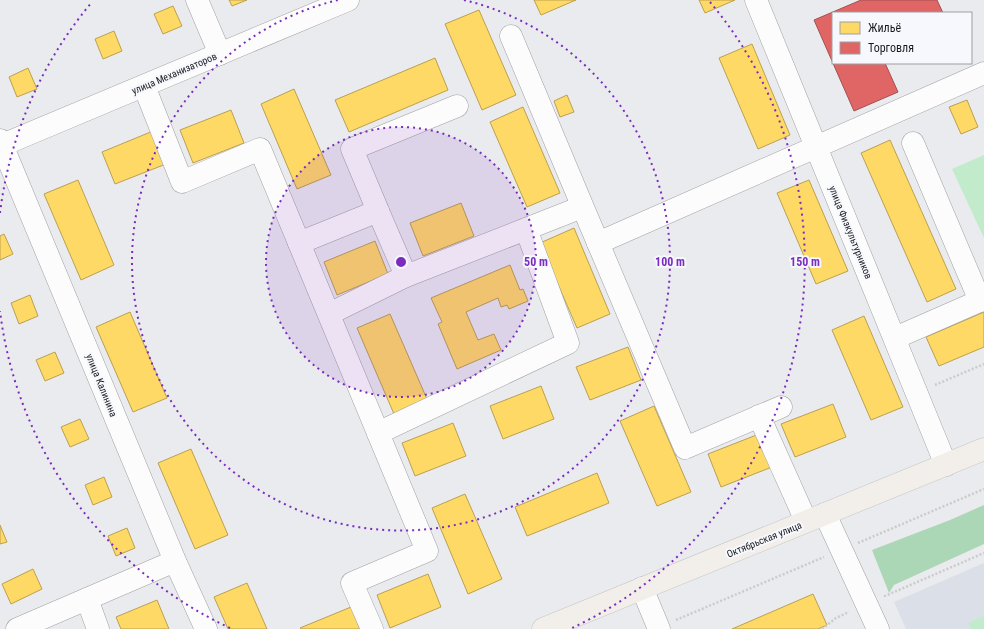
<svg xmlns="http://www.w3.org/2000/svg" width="984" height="629" viewBox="0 0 984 629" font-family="'Roboto Condensed',sans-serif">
<rect width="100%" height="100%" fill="#eaebee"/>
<!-- built -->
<path fill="#dbdfe7" d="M984,563V629H906L894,602Z"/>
<!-- green -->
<g fill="#c1ebcb">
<path d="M984,155V238L952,169Z"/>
<path d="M984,616V629H971L968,623Z"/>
</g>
<!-- forest -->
<path fill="#acd7b7" d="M984,505V544L894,585L889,593L872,550L950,520Z"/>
<!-- homes -->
<g fill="#ffd966" stroke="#baa050">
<path d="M229,0H247L232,6Z"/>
<path d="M534,0H576L541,15Z"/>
<path d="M699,0H735L705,13Z"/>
<path d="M173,6L182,26L163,34L154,14Z"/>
<path d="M479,10L516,95L482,110L445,24Z"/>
<path d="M114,31L122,51L103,59L95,39Z"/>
<path d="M752,44L790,135L758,149L719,58Z"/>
<path d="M435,58L448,90L349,132L335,100Z"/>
<path d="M28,68L37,89L17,97L9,77Z"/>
<path d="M294,89L331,175L297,189L261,104Z"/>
<path d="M567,95L574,112L560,117L554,101Z"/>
<path d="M967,100L978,127L961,134L949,107Z"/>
<path d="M523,107L560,193L527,207L490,122Z"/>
<path d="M231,110L244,143L193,163L180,130Z"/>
<path d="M153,131L166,164L115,184L102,152Z"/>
<path d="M890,140L956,289L927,302L861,153Z"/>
<path d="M78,180L114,265L81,280L44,194Z"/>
<path d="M809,180L848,271L816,284L777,193Z"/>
<path d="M461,203L474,236L423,256L410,223Z"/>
<path d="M574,228L610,314L577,328L540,243Z"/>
<path d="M4,234L13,254L0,260V236Z"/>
<path d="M375,241L388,274L337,295L324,262Z"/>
<path d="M510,265L520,290L523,289L528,301L509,309L507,305L501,307L498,298L466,312L478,340L494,334L501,350L457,369L438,324L442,322L431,298Z"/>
<path d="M30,295L38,316L19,324L11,303Z"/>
<path d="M130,312L167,398L133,412L96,327Z"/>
<path d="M984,312V347L939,366L926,337Z"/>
<path d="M390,314L427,399L394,414L357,328Z"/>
<path d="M864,316L903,407L871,420L832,330Z"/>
<path d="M628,347L641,380L590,400L576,367Z"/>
<path d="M55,352L64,373L45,381L36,360Z"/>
<path d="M541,386L554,419L503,439L490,406Z"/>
<path d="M833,404L846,437L795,457L781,424Z"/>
<path d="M654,406L691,492L657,506L620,421Z"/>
<path d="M80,419L89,439L70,447L61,427Z"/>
<path d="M453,423L466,456L415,476L402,443Z"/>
<path d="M759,434L772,467L721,487L708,454Z"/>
<path d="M191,449L228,535L195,549L158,463Z"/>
<path d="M597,473L609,503L527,536L515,507Z"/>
<path d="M104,477L112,497L93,505L85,485Z"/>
<path d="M465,494L502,579L468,594L432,508Z"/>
<path d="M0,525L7,542L0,544Z"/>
<path d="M127,528L135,548L116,556L108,536Z"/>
<path d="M33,569L42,589L11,604L2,584Z"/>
<path d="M428,574L441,607L390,628L377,595Z"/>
<path d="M247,583L267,629H228L214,597Z"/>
<path d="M813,594L827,625L818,629H732Z"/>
<path d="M157,600L169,629H121L116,617Z"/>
<path d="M351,607L360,629H301L300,628Z"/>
</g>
<!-- shops -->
<path fill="#e06666" stroke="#a44f50" d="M861,0H937L943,13H833V63H885L898,92L854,111L814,20Z"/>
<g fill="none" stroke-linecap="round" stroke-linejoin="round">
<defs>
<g id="minor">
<path d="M197,0L220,54"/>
<path d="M756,0L946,465"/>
<path d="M511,36C568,174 627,310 685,448L781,407"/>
<path d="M144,86L182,182L260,149L427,551L352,583L372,629"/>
<path d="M0,140L175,561L206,629"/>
<path d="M913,143L980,301"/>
<path d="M0,146L348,0"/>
<path d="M378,211L406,276"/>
<path d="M299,243L378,211L352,149L457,106"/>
<path d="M598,243L984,73"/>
<path d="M329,314L406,276L526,229"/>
<path d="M895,338L984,299"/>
<path d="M759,416L806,521"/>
<path d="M378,433L568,343L526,229L582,207"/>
<path d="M825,514L878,629"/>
<path d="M642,588L659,629"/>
<path d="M87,599L98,629"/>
<path d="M17,629L175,561"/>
</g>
<path id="major" d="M543,629L984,449"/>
</defs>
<!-- minor casing -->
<use href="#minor" stroke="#a0a1a3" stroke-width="23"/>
<!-- major casing -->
<use href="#major" stroke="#c5c6c7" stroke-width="23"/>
<!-- path -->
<g stroke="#cbcbcb" stroke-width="2.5" stroke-dasharray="2 2" stroke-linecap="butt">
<path d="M935,385L984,364"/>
<path d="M858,543L984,489"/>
<path d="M885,597V596L984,553"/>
<path d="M676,620L824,557"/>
<path d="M822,629L836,618L849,612"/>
</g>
<!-- minor -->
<use href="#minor" stroke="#fcfcfc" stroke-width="22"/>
<!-- major -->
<use href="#major" stroke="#f2eeea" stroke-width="22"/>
</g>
<!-- distance rings -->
<circle cx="401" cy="262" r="135" fill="#7b2cbf" fill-opacity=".12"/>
<g fill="none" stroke="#7b2cbf" stroke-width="2" stroke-dasharray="2 4">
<circle cx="401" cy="262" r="135"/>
<path d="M464 0A269 269 0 1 1 338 0"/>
<path d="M230 628A404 404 0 0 1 0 311M0 213A404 404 0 0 1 92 2M710 2A404 404 0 0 1 572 628"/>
</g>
<g text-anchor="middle" stroke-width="4" stroke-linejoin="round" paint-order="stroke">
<!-- street labels -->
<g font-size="10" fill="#191a1c" stroke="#f6f8fd">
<text transform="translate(174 73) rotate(-23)" y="4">улица Механизаторов</text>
<text transform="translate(851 232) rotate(68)" y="4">улица Физкультурников</text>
<text transform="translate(102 385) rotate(68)" y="4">улица Калинина</text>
<text transform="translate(764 539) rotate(-22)" y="4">Октябрьская улица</text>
</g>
</g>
<circle cx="401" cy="262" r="6" fill="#7b2cbf" stroke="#f6f8fd" stroke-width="2"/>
<g font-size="12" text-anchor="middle" font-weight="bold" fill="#7b2cbf" stroke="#f6f8fd" stroke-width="4" stroke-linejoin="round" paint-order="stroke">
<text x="536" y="266">50 m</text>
<text x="670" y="266">100 m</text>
<text x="805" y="266">150 m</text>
</g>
<!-- legend -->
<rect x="832" y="12" width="140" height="52" fill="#f6f8fd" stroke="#9e9fa3"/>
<rect x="840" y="22" width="20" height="12" fill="#ffd966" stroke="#9e9fa3"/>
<text x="868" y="32" font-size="12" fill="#191a1c">Жильё</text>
<rect x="840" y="42" width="20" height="12" fill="#e06666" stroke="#9e9fa3"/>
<text x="868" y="52" font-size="12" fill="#191a1c">Торговля</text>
</svg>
